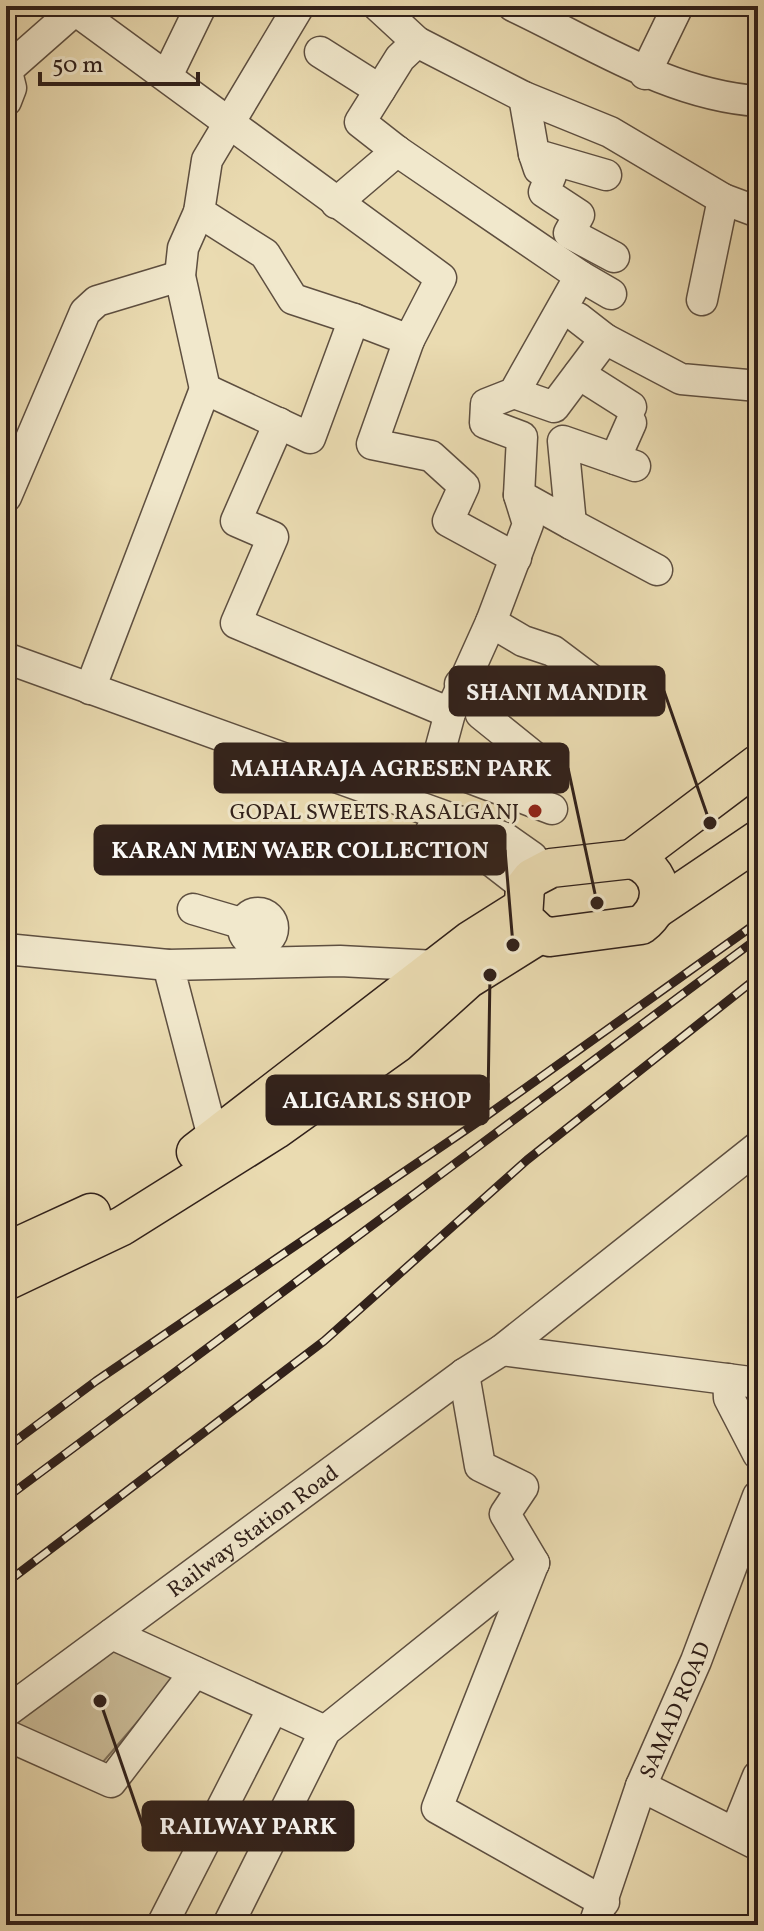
<svg xmlns="http://www.w3.org/2000/svg" width="764" height="1931" viewBox="0 0 764 1931" font-family="Vollkorn,serif">
<rect width="100%" height="100%" fill="#eadbb1"/>
<filter id="stains"><feTurbulence type="fractalNoise" baseFrequency=".0025" numOctaves="4"/><feColorMatrix values="0 0 0 0 .2 0 0 0 0 .09 0 0 0 0 .02 0 0 0 .5 -.17"/></filter>
<radialGradient id="worn" r=".72"><stop offset=".6" stop-color="#630" stop-opacity="0"/><stop offset="1" stop-color="#630" stop-opacity=".3"/></radialGradient>
<!-- green -->
<path fill="#cabb97" stroke="#7d6e58" stroke-width="2" d="M116,1648L176,1677L103,1762L12,1725Z"/>
<g fill="none" stroke-linecap="round" stroke-linejoin="round">
<defs>
<g id="minor">
<path d="M299,6L207,160L199,212L265,254L293,299L354,319"/>
<path d="M378,6L417,42L524,97L610,132L723,199L758,212"/>
<path d="M513,6C592,43 669,95 758,101"/>
<path d="M320,52L380,90"/>
<path d="M6,68L11,88L6,101"/>
<path d="M8,69L75,10L441,278L409,340L354,319L310,438L205,389L90,689"/>
<path d="M645,74L678,6"/>
<path d="M167,76L201,6"/>
<path d="M524,97L534,154L606,175"/>
<path d="M534,154L539,169L551,175L544,192L579,215L569,233L614,257"/>
<path d="M336,203L397,151"/>
<path d="M199,212L183,248L180,276L205,389"/>
<path d="M580,276L611,294"/>
<path d="M702,300L723,199"/>
<path d="M605,339L681,379L758,386"/>
<path d="M409,340L372,444L431,456L464,486L448,521L516,558"/>
<path d="M579,374L631,407"/>
<path d="M514,393L554,407L605,339L578,318"/>
<path d="M279,423L236,521L273,537L236,623L450,713L491,622L528,524L519,495L522,437L485,423L486,404L514,393L580,276L397,151L360,122L400,58L417,42"/>
<path d="M615,459L631,423"/>
<path d="M519,495L571,524L563,441L635,466"/>
<path d="M6,497L85,312L97,301L180,276"/>
<path d="M571,524L657,570"/>
<path d="M491,622L523,641L553,651L610,694"/>
<path d="M6,658L505,838L532,857L541,872"/>
<path d="M460,684L485,695L481,714L548,768"/>
<path d="M450,713L436,765L552,809"/>
<path d="M431,831L480,852L525,887"/>
<path d="M193,909L244,924"/>
<circle cx="258" cy="928" r="15"/>
<path d="M6,949L168,965"/>
<path d="M214,1141L168,965L340,961L437,966"/>
<path d="M502,1350L758,1383"/>
<path d="M464,1374L480,1466L523,1487L505,1514L534,1563"/>
<path d="M728,1379L729,1398L758,1454"/>
<path d="M533,1565L437,1808L604,1902"/>
<path d="M112,1634L325,1731"/>
<path id="s1" d="M6,1712L464,1374L502,1350L758,1147"/>
<path d="M6,1735L111,1782L195,1672"/>
<path d="M641,1786L758,1845"/>
<path d="M735,1833L758,1776"/>
<path d="M162,1925L273,1708"/>
<path d="M228,1925L325,1731L534,1563"/>
<path id="s2" d="M594,1925L641,1786L696,1661L758,1496"/>
</g>
<g id="major">
<path d="M632,859C664,870 668,905 641,925L550,937L540,934L523,918L525,887L532,878L551,868Z"/>
<path d="M632,859L758,764"/>
<path d="M656,909L758,840"/>
<path d="M196,1152L471,940L522,908"/>
<path d="M6,1252L91,1213"/>
<path d="M6,1281L122,1226L275,1130L397,1043L468,979L540,934"/>
</g>
</defs>
<!-- minor casing -->
<use href="#minor" stroke="#5e4f40" stroke-width="33"/>
<!-- major casing -->
<use href="#major" stroke="#30201a" stroke-width="41"/>
<!-- minor -->
<use href="#minor" stroke="#f1e8cc" stroke-width="30"/>
<!-- major -->
<use href="#major" stroke="#eadbb1" stroke-width="38"/>
<defs>
<g id="rail">
<path d="M6,1448L96,1381L482,1119L758,922"/>
<path d="M6,1498L758,938"/>
<path d="M6,1583L324,1341L527,1160L758,977"/>
</g>
</defs>
<!-- rail casing -->
<use href="#rail" stroke="#30201a" stroke-width="9"/>
<!-- rail -->
<use href="#rail" stroke="#f1e8cc" stroke-width="6" stroke-dasharray="18" stroke-linecap="butt"/>
</g>
<!-- markers -->
<circle fill="#8f2418" stroke="#f1e8cc" stroke-width="3" cx="535" cy="811" r="8"/>
<g text-anchor="middle" stroke-width="6" stroke-linejoin="round" paint-order="stroke">
<!-- poi labels -->
<g font-size="22" fill="#30201a" stroke="#f1e8cc" text-anchor="end">
<text x="519" y="819">GOPAL SWEETS RASALGANJ</text>
</g>
<!-- street labels -->
<g font-size="22" fill="#30201a" stroke="#f1e8cc">
<text dy="8" stroke="none"><textPath href="#s1" startOffset="306">Railway Station Road</textPath></text>
<text dy="8" stroke="none"><textPath href="#s2" startOffset="230">SAMAD ROAD</textPath></text>
</g>
</g>
<!-- callouts -->
<path fill="none" stroke="#30201a" stroke-width="3" d="M710 823L664 691M597 903L568 768M513 945L505 850M490 975L488 1100M100 1701L143 1826"/>
<g fill="#30201a" stroke="#f1e8cc" stroke-width="3">
<circle cx="710" cy="823" r="8"/>
<circle cx="597" cy="903" r="8"/>
<circle cx="513" cy="945" r="8"/>
<circle cx="490" cy="975" r="8"/>
<circle cx="100" cy="1701" r="8"/>
</g>
<g fill="#30201a" stroke="#30201a" stroke-width="3">
<rect x="450" y="667" width="214" height="48" rx="8"/>
<rect x="215" y="744" width="353" height="48" rx="8"/>
<rect x="95" y="826" width="410" height="48" rx="8"/>
<rect x="267" y="1076" width="221" height="48" rx="8"/>
<rect x="143" y="1802" width="210" height="48" rx="8"/>
</g>
<g font-size="24" text-anchor="middle" font-weight="bold" fill="#fff">
<text x="557" y="700">SHANI MANDIR</text>
<text x="391" y="776">MAHARAJA AGRESEN PARK</text>
<text x="300" y="858">KARAN MEN WAER COLLECTION</text>
<text x="377" y="1108">ALIGARLS SHOP</text>
<text x="248" y="1834">RAILWAY PARK</text>
</g>
<!-- margin -->
<rect width="764" height="1931" fill="none" stroke="#eadbb1" stroke-width="32"/>
<rect x="8" y="8" width="748" height="1915" fill="none" stroke="#30201a" stroke-width="4"/>
<rect x="16" y="16" width="732" height="1899" fill="none" stroke="#30201a" stroke-width="2"/>
<!-- scale -->
<path d="M40 72v12h158v-12" fill="none" stroke="#30201a" stroke-width="4"/>
<text x="52" y="72" font-size="24" fill="#30201a" stroke="#f1e8cc" stroke-width="6" paint-order="stroke">50 m</text>
<rect width="100%" height="100%" filter="url(#stains)"/>
<rect width="100%" height="100%" fill="url(#worn)"/>
</svg>
